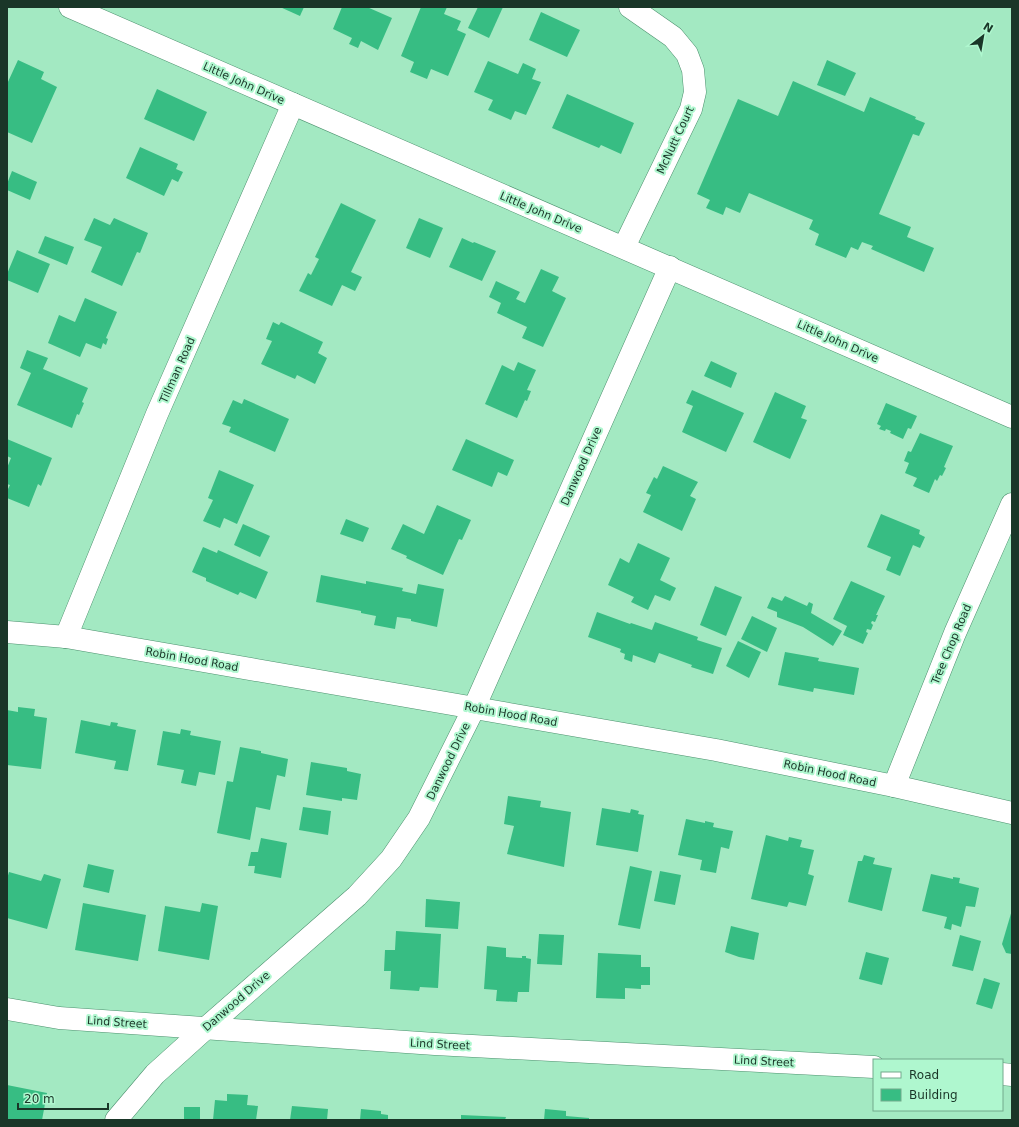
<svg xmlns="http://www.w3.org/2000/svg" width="1019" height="1127" viewBox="0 0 1019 1127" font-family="'DejaVu Sans',sans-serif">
<rect width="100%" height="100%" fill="#a3e9c2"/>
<!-- building -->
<g fill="#37bd83">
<path d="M280,7H304L300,16Z"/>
<path d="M342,7H367L392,18L378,50L361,41L358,48L349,44L352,38L333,29Z"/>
<path d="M421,7H447L444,14L461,21L457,30L466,34L448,76L431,69L427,79L410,72L414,62L401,56Z"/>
<path d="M478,7H503L489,38L468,28Z"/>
<path d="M541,12L580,30L567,57L529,40Z"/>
<path d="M18,60L44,72L41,79L57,87L32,143L7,132V84Z"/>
<path d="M827,60L856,73L845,96L817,85Z"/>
<path d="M488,61L518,74L523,63L536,69L532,79L541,82L526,115L515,111L511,120L488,110L493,100L474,92Z"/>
<path d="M793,81L864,112L870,97L916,117L915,119L925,123L919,136L913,134L879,214L911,227L907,237L934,248L924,272L871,249L873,246L862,242L858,250L851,247L846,258L815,245L819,234L809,229L813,220L749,193L740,213L726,207L723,215L706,208L710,200L697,194L738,99L778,116Z"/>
<path d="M157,89L207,112L194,141L144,119Z"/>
<path d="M567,94L634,123L621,154L601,145L599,148L552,128Z"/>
<path d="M140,147L178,164L176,169L183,172L178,182L172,179L164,196L126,178Z"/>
<path d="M12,171L37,182L30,200L7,190V184Z"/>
<path d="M341,203L376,220L351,272L362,277L355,291L342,285L332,306L299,291L308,273L311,275L319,259L315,257Z"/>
<path d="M94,218L110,225L114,218L148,233L140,253L137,252L122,286L91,272L102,247L84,240Z"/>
<path d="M419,218L443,228L430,258L406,248Z"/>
<path d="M45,236L74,247L67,265L38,253Z"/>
<path d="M462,238L473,243L474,242L496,251L482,281L449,267Z"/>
<path d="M17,250L50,264L38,293L7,280V274Z"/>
<path d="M541,269L559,277L552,291L566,298L543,347L522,338L527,327L497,313L501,303L489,297L496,281L520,292L516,299L525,303Z"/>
<path d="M85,298L117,312L106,338L108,339L106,345L103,343L101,349L86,343L80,357L48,343L59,315L75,322Z"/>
<path d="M273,322L279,325L281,322L323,342L318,353L327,358L315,384L297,375L295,379L261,364L272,341L266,339Z"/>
<path d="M27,350L48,358L43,369L88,388L82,402L84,403L79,415L77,414L72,428L17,405L31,373L20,368Z"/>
<path d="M711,361L737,373L731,388L704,376Z"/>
<path d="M518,362L536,370L527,390L531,391L527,401L525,400L517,418L485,404L502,365L514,371Z"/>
<path d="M692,390L744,413L726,452L682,432L693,406L686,403Z"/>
<path d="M775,392L806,406L801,418L807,420L790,459L753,442Z"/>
<path d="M244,399L289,419L275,452L229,432L231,427L222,424L233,400L242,404Z"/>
<path d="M886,403L917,416L911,429L908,428L903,439L890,433L891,431L886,429L885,431L879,429L881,426L877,424Z"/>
<path d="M920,433L953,446L944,467L946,468L942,476L940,475L937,481L935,479L929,493L913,486L917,478L905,473L909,463L904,461L908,451L911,452Z"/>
<path d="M7,439L52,458L41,486L38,484L29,507L7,498V491L10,485L7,484V468L11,458L7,456Z"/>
<path d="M466,439L514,460L507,476L498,472L492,487L452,470Z"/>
<path d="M663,466L698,482L690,496L696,499L682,531L643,512L651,495L646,493L654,477L657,479Z"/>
<path d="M219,470L254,485L237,524L224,518L220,528L203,521L213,500L208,498Z"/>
<path d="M437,505L471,520L462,540L459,539L443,575L406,558L407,556L391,549L403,524L424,534Z"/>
<path d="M881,514L920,530L919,534L925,537L920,548L913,545L900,576L886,570L891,557L867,547Z"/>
<path d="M346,519L369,528L363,542L340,534Z"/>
<path d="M243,524L270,536L260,557L234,545Z"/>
<path d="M638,543L670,558L660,580L676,588L670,601L655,595L648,610L631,602L634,597L608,585L620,558L629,563Z"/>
<path d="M203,547L217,553L218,550L268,572L256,599L240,592L238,595L206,581V578L192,572Z"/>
<path d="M321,575L366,584V581L403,588L402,591L416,594L418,584L444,589L437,627L411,621V619L397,617L395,629L374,625L376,616L361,613V611L316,602Z"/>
<path d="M851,581L885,596L876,615H878L875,622L872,621L871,623L873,625L871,630L867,629L866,632L868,633L863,644L843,635L847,626L833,619Z"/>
<path d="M715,586L742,597L726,636L700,625Z"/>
<path d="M785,596L807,606L809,602L813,604L811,613L842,631L833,646L803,627L777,617V612L767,608L772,597L782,601Z"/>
<path d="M597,612L630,624L631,623L652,630L655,622L698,637L697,640L722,648L713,674L691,667L692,665L659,653L655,663L633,655L632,662L624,659L625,654L620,652L621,649L588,637Z"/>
<path d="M752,616L777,628L767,652L741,639Z"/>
<path d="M738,641L761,652L749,678L726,666Z"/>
<path d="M785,652L819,658L818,661L859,668L854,695L814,688L813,692L778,685Z"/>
<path d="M18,707L35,709L34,716L47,718L41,769L7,765V710L18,712Z"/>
<path d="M81,720L110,726L111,722L118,723L117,726L136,730L128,771L114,769L116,761L75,753Z"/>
<path d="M181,729L191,731L190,735L221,741L215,775L199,772L196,786L181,783L184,770L157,765L163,731L180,734Z"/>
<path d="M240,747L261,751V753L288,759L285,777L277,775L270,810L256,807L250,840L217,833L227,781L233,782Z"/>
<path d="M311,762L347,768V771L361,774L357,800L342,798V801L306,795Z"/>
<path d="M508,796L541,801L540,807L571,812L564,867L507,854L514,826L504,824Z"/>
<path d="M303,807L331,811L328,835L299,830Z"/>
<path d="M602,808L630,813L631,809L639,811L638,814L644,815L638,852L596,845Z"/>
<path d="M686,819L705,823V821L714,823L713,827L733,831L729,849L721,847L716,873L700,870L702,860L678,855Z"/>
<path d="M766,835L788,841L789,837L802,840L800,847L814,850L808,874L814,876L806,906L789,902L787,907L751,899Z"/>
<path d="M261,838L287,843L281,878L254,873L255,866H248L251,852H258Z"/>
<path d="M864,855L875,858L873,864L892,868L882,911L848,902L858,861H862Z"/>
<path d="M88,864L114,870L109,893L83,887Z"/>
<path d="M630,866L652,871L640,929L618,925Z"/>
<path d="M660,871L681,875L675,905L654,901Z"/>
<path d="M9,872L41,881L44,874L61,879L47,929L7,918V879Z"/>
<path d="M931,874L953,879V877L960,878L959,883L979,888L975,907L966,906L961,927L952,924L951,930L944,928L947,917L922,911Z"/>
<path d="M426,899L460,902L458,929L425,927Z"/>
<path d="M83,903L146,915L138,961L75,950Z"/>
<path d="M202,903L218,906L209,960L158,951L165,906L200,912Z"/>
<path d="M1012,910V954L1006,953L1002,944Z"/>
<path d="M731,926L759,933L754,960L739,957L725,952Z"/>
<path d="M396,931L441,934L438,988L420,987L419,991L390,989L391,971H384L385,950H395Z"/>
<path d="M539,934L564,935L562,965L537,964Z"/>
<path d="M960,935L981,941L973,971L952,966Z"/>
<path d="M487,946L506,948V957L522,958V956H526V958L531,959L529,992H518L517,1002L496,1001L497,990L484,989Z"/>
<path d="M866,952L889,958L882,985L859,979Z"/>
<path d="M598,953L641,955V967H650V985H641V989L625,988V999L596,998Z"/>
<path d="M984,978L1000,983L992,1009L976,1004Z"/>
<path d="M7,1085L47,1093L42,1120H7Z"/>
<path d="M227,1094L248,1095L247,1105L258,1106L256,1120H213L215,1100L227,1101Z"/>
<path d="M292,1106L328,1109L327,1120H290Z"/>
<rect x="184" y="1107" width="16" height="13"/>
<path d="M361,1109L381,1111V1114L388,1115V1120H360Z"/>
<path d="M545,1109L566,1111V1116L589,1118V1120H544Z"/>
<path d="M461,1115L506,1117L505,1120H461Z"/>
</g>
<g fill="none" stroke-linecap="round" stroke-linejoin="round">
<defs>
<g id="street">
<path d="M70,7L1012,417"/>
<path d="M624,247L691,109L695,92L693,70L687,54L673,37L630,7"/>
<path d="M66,637L157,414L293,104"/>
<path d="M894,786L955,633L1012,504"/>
<path d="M7,1009L59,1018L435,1044L874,1067"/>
<path d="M1002,1074L1012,1075"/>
<path d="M116,1120L155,1074L206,1028L357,896L391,859L419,818L474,708L670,267"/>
</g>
<path id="secondary" d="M7,632L66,637L716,750L894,786L1012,813"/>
</defs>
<!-- street casing -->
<use href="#street" stroke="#4c916e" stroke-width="23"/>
<!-- secondary casing -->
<use href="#secondary" stroke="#4c916e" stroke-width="23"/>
<!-- street -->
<use href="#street" stroke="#fff" stroke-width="22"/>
<!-- secondary -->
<use href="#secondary" stroke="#fff" stroke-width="22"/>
</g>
<g text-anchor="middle" stroke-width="4" stroke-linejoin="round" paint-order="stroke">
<!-- street labels -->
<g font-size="11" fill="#1a3628" stroke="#aff7cf">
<text transform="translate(244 83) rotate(24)" y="4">Little John Drive</text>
<text transform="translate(675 140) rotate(-65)" y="4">McNutt Court</text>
<text transform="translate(541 212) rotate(23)" y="4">Little John Drive</text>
<text transform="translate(838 341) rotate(24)" y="4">Little John Drive</text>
<text transform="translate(177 370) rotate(-66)" y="4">Tillman Road</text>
<text transform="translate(581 466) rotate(-66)" y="4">Danwood Drive</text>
<text transform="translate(951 644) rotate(-67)" y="4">Tree Chop Road</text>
<text transform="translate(192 659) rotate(10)" y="4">Robin Hood Road</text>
<text transform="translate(511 714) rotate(10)" y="4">Robin Hood Road</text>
<text transform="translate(448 761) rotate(-64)" y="4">Danwood Drive</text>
<text transform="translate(830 773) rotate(12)" y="4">Robin Hood Road</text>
<text transform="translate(236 1001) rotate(-41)" y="4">Danwood Drive</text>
<text transform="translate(117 1022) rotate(4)" y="4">Lind Street</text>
<text transform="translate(440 1044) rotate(3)" y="4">Lind Street</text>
<text transform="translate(764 1061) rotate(3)" y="4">Lind Street</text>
</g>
</g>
<!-- border -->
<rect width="1019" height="1127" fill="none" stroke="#1a3628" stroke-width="16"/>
<!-- legend -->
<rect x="873" y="1059" width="130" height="52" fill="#aff7cf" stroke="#73aa8c"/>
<rect x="881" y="1072" width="20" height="6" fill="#ffffff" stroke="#73aa8c"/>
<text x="909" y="1079" font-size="12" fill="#1a3628">Road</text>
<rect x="881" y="1089" width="20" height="12" fill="#37bd83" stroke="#73aa8c"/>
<text x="909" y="1099" font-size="12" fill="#1a3628">Building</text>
<!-- north arrow -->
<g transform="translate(983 36) rotate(31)" stroke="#aff7cf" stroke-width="3" paint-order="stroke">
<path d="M0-3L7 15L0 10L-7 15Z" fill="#1a3628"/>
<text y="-6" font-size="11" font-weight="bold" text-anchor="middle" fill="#1a3628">N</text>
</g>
<!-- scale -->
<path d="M18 1103v6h90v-6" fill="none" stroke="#1a3628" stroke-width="2"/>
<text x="24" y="1103" font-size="12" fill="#1a3628" stroke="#aff7cf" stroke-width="3" paint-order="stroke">20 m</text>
</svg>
